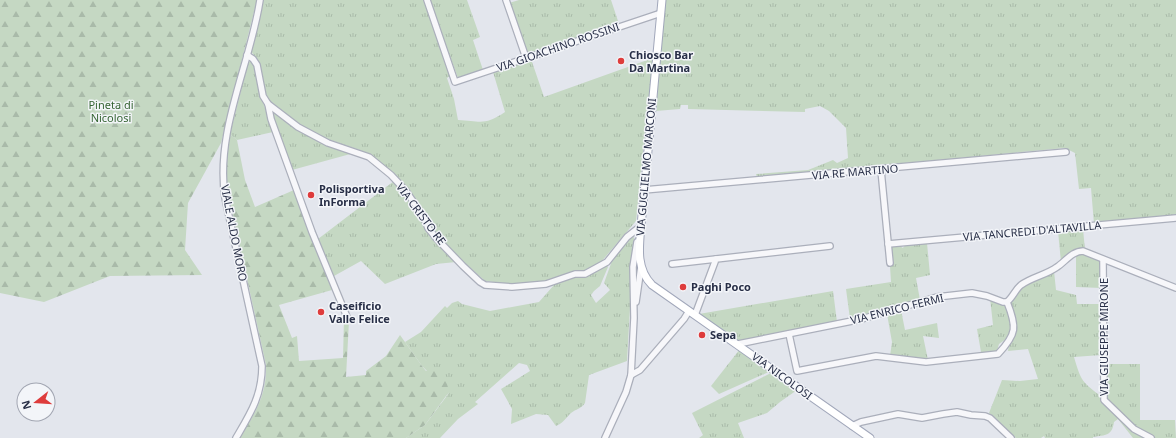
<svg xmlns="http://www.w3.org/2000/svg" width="1176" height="438" viewBox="0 0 1176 438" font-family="'Noto Sans',sans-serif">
<defs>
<pattern id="grass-tufts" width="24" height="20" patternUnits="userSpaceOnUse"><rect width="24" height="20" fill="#c5d8c3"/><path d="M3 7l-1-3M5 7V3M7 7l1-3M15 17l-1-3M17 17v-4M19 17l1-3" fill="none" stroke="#a9baa9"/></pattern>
<pattern id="forest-firs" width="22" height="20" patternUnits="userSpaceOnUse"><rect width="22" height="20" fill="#c5d8c3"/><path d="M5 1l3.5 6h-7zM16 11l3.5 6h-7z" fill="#a9baa9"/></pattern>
</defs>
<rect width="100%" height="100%" fill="#e3e6ed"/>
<!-- grass -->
<g fill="url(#grass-tufts)">
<path d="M263,0H424L451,75L447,78L454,99L458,120C481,121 484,126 505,112L493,72L531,59L544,97L653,58L636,221L601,262L585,270L575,271L547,282L512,284L485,281L454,253L432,230L418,204L411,193H412L410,190H408L369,155L360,150L330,140L309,131L296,123L269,100L261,83L258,61L251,51Z"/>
<path d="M429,0H467L480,37L473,40L483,70L460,78H458Z"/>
<path d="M519,0H611L619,24L528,56L509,3Z"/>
<path d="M665,0H1176V217L1094,224L1091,188L1079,189L1075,153L1065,148L757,177L756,174L808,170L833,160L837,163L848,158L846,128L829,111L820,106L805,109V112L688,109V105H681L680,109L656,111Z"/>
<path d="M251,61L255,66L259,90L273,132L237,140L230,134L248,63Z"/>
<path d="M275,111L297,128L354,153L292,170L273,120V114Z"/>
<path d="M394,181L402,190L421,217L430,237L456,262L436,264L385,284L361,261L334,276L318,239Z"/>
<path d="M1083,229L1085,250L1061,262L1058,231Z"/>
<path d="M634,237L627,361L589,375L585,403C581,409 576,409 571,413C566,418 563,423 556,426L548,415L536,414L511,424L512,409L501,389L530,371L527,365L519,363L475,402L478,404L458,419L440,438H406L425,425L449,393L422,366L405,342L421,332L445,306L447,308L452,303L458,301L462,304L490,311L539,302L554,285L605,264L608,267L600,286L594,291L591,295L596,303L610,290L604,283L613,258L629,239Z"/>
<path d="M927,243L930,275L916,278L920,300L850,319L846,289L891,282L890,266L893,265L891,247L901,245L902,248L904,247L905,245Z"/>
<path d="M1078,254H1083L1100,261L1101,288L1076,287V255Z"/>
<path d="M1054,271L1056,290L1076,295L1077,304H1101V355L1074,357C1081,381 1082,382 1102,397V400L1149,438H1133L1118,419L1114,422C1112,436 1106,435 1093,437V438H1045L1044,436L1041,438H1016L1010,434L989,413L1002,380L1020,381L1038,379L1028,349L1008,351L1014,313L1010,302L1023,286Z"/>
<path d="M833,291L837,322L740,342L737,341L699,314Z"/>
<path d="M990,298L1005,305L1013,324L1009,337L999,344L997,351L995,352L987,353L981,352L977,329L993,325Z"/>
<path d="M901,310L905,330L937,323L939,338L923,336L928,360L890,356L892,342L887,314Z"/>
<path d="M740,349L771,371L719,394L711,386Z"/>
<path d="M1105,364H1140V420H1175L1176,438H1152L1134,428L1105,401Z"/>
<path d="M773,372L797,390L780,402L767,413L738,423L744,438H699L703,435L692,413Z"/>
</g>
<!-- forest -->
<g fill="url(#forest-firs)">
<path d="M0,0H257L221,143L188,203L185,250L202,275L110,276L44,302L0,293Z"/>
<path d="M230,134L237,140L245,180L255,207L294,190L332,290L279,305L292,338L297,336L299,361L343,358L344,319L349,321L346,377L366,375V371L386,356L400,335L422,366L426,371L444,367L449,393L446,396L425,425L406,438H240C255,413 267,395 266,365L227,188L226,153Z"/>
</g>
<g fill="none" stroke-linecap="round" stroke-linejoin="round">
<defs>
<g id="minor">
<path d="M427,0L455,82L661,13"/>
<path d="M506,0L526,58"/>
<path d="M247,55L253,59L257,65L263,96L268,104L298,127L328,143L369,157L391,175L406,191L423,216L428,228L436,238L463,266L480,282L485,285L512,287L546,284L575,274H585L607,262L627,237L641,226"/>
<path d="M268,104L271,119L312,232L347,317"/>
<path d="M881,170L890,263"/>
<path d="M644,190L1066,152"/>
<path d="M888,244L1176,218"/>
<path d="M1103,260L1104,400L1134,429L1151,438"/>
<path d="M672,264L716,259"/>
<path d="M636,302L641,267"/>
<path d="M695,315L716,259L830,246"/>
<path d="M789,334L797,371L876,356L926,362L998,354C1017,334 1017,327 1007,302"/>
<path d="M738,344L862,319L937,297L972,293L987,296L1003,302H1007C1013,297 1015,290 1021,285C1032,277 1046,275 1057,267C1065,262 1072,251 1083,251L1176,288"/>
<path d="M631,375L634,318L633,267L637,242"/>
<path d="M852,426L861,422L898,414L922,418L943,414L957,412L971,415L985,416L990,418L1011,438"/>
<path d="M236,438C250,414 262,396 262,366L225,198C215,130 250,66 260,0"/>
<path d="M605,438L626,392L631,375L640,370L684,319L689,311"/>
</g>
<path id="major" d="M662,0L641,226C639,247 636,269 652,285L870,438"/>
</defs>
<!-- minor casing -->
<use href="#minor" stroke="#abafbb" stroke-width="8"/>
<!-- major casing -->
<use href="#major" stroke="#a1a7ba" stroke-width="9"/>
<!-- minor -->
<use href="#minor" stroke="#f7f7fa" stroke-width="5.5"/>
<!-- major -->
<use href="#major" stroke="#fff" stroke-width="7"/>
</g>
<!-- markers -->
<g fill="#de3c3c" stroke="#f3f5f9" stroke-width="1.5">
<circle cx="621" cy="61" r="4"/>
<circle cx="311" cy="195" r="4"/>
<circle cx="683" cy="287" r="4"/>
<circle cx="321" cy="312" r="4"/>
<circle cx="702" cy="335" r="4"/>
</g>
<g text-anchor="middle" stroke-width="3" stroke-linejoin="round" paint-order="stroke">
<!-- street labels -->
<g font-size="11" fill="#282f47" stroke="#f3f5f9">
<text transform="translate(558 47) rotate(-19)" y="4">VIA GIOACHINO ROSSINI</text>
<text transform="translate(646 167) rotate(-85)" y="4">VIA GUGLIELMO MARCONI</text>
<text transform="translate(855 172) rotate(-5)" y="4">VIA RE MARTINO</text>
<text transform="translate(421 214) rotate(53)" y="4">VIA CRISTO RE</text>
<text transform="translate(1032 231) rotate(-5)" y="4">VIA TANCREDI D'ALTAVILLA</text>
<text transform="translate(234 233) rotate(79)" y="4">VIALE ALDO MORO</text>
<text transform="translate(897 309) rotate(-14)" y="4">VIA ENRICO FERMI</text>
<text transform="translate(1104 337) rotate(-90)" y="4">VIA GIUSEPPE MIRONE</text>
<text transform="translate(782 376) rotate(36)" y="4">VIA NICOLOSI</text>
</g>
<!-- poi labels -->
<g font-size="11" font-weight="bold" fill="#282f47" stroke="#f3f5f9" text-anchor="start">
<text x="629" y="59">Chiosco Bar<tspan x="629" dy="13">Da Martina</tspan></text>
<text x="319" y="193">Polisportiva<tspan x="319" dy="13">InForma</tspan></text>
<text x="691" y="291">Paghi Poco</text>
<text x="329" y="310">Caseificio<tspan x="329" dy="13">Valle Felice</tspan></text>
<text x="710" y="339">Sepa</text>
</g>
<!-- park labels -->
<g font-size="11" fill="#366534" stroke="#f3f5f9">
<text x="111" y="109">Pineta di<tspan x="111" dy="13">Nicolosi</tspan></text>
</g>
</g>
<!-- north arrow -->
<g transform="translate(36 402) rotate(253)"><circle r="19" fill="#f3f5f9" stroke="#a2a6b2"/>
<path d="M0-3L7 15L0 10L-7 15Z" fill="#de3c3c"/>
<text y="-6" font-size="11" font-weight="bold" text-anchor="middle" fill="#282f47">N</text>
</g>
</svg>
